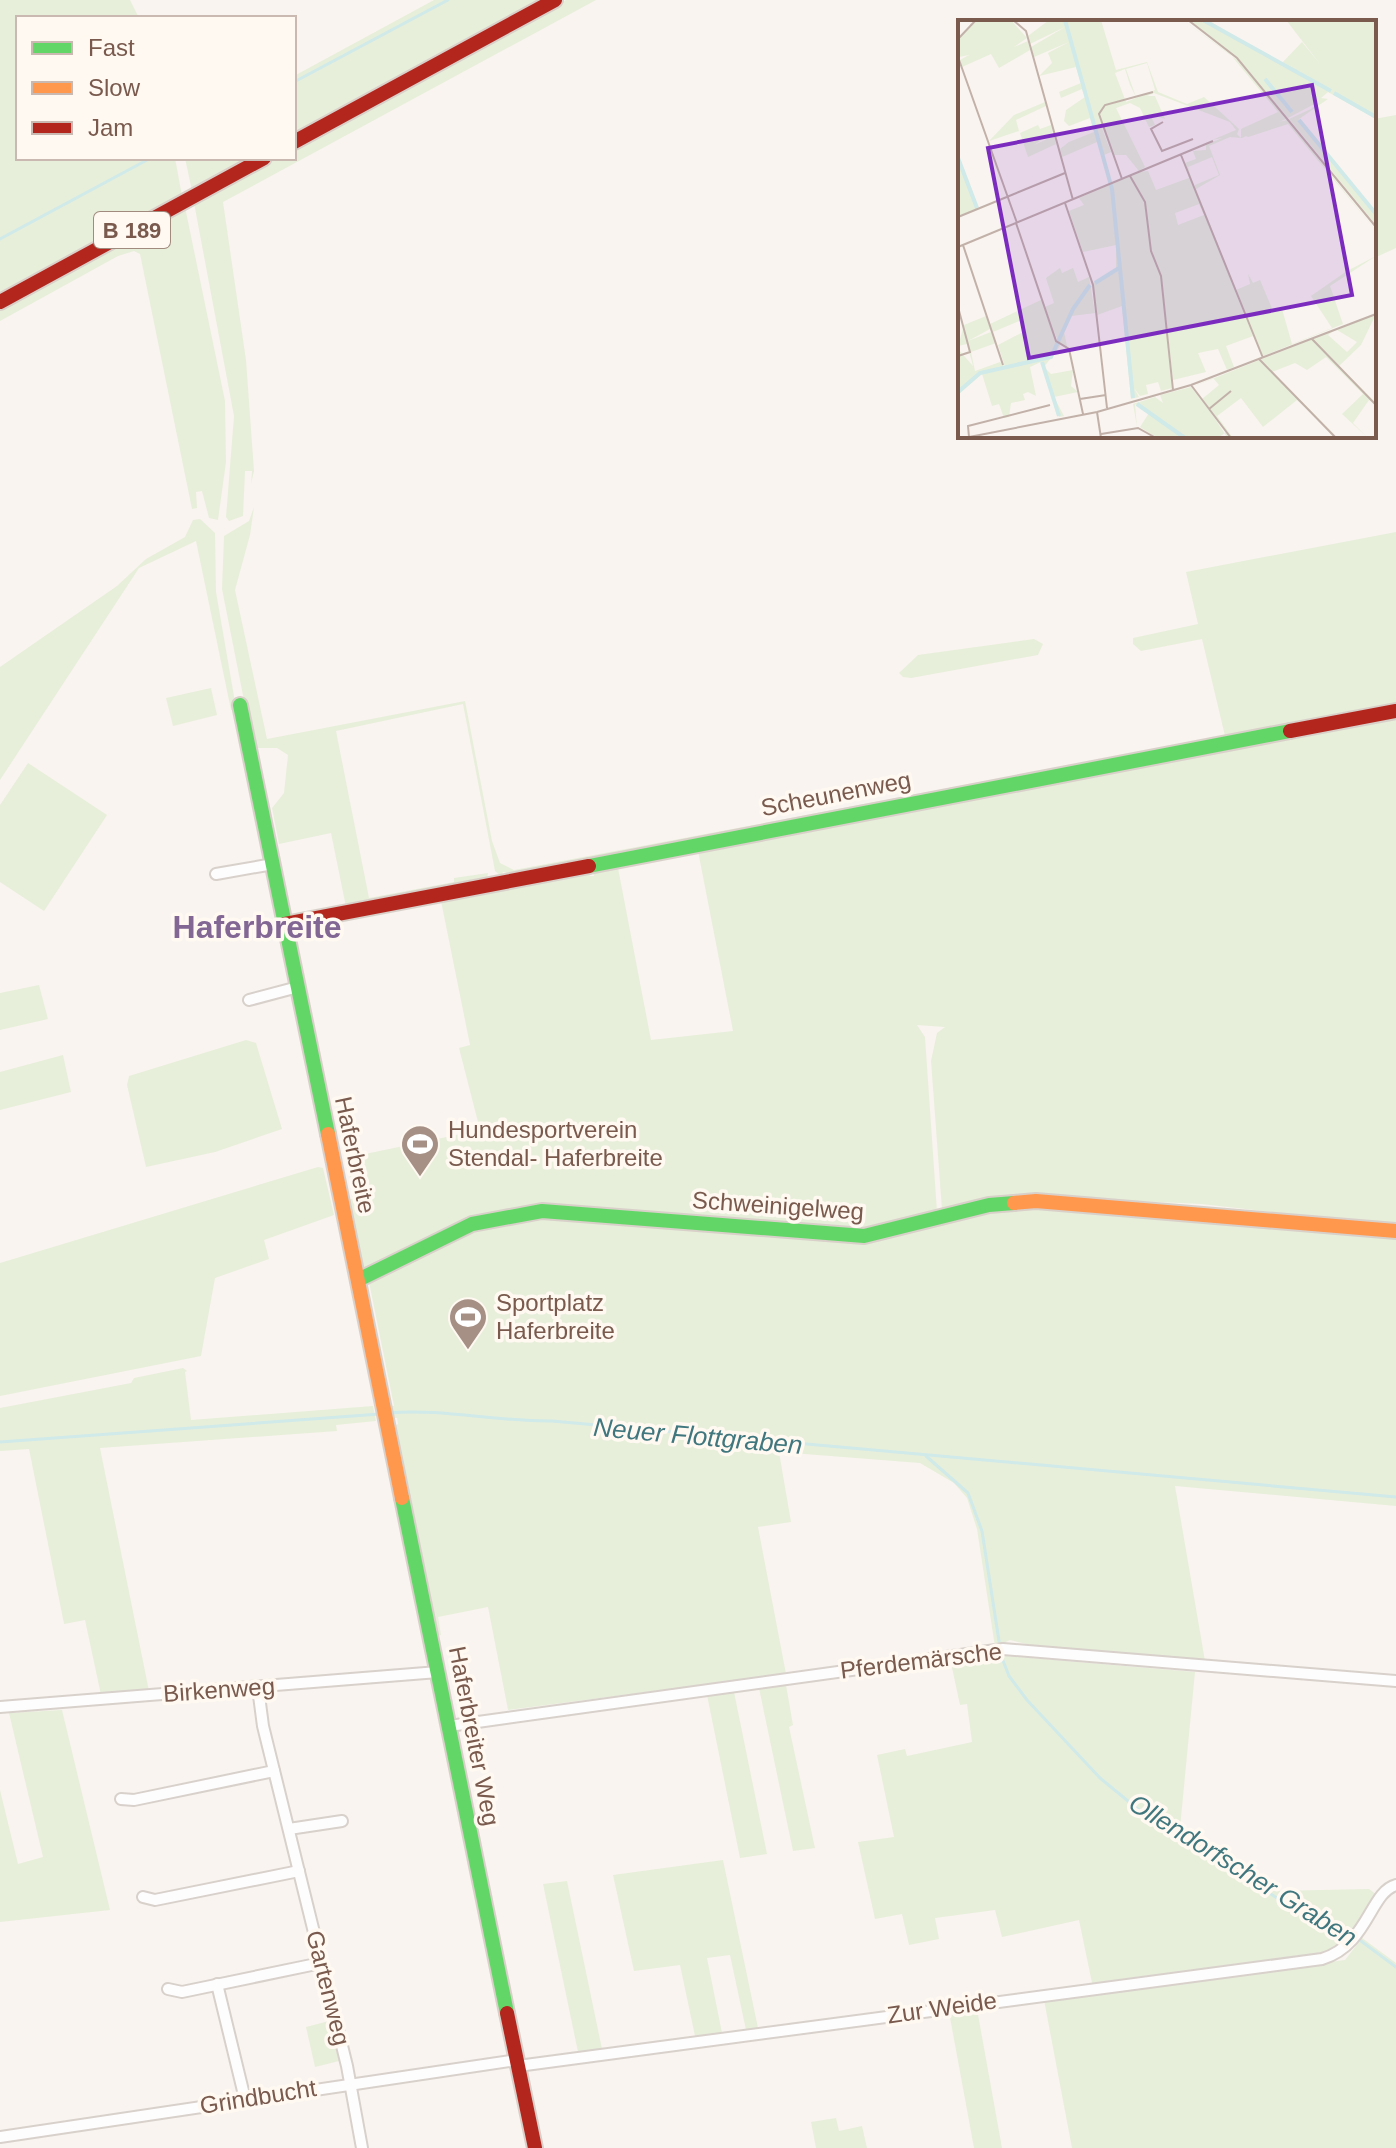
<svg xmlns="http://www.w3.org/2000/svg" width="1396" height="2148" viewBox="0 0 1396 2148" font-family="Helvetica,sans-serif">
<rect width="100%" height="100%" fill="#f9f4ef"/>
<!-- green -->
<g fill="#e7efda">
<path d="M0,0H130L139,18H18V158H175L182,196L0,295Z"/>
<path d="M434,0H543L294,135V76Z"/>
<path d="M566,0H596L223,202L246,360L254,471L251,484L252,471H245L243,516L229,521L226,517L234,416L194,203L276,158H294V148Z"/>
<path d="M1396,115V248L1374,258V119Z"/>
<path d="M185,158H252L192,191Z"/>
<path d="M185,207L225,401L226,462L218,520L209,518L202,491L196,492L197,508L192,509L140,254L134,251L118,256L0,321V308Z"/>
<path d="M254,507L250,535L235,590L267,739L465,701L492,841L500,863L514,870L1225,736L1202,639L1141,651L1133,644V638L1198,624L1186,572L1396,532V705L512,874L503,872L501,876L495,871L463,704L336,731L369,898L454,882V878L488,873L487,879L346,907L331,833L279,844L272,808L284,793L288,755L277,748H255L252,741L222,589L224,536L249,521Z"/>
<path d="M200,519L215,533L216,592L236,708L231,710L196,541L139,568L0,780V667L117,586L146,559L185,537L193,520Z"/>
<path d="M1034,639L1043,644L1038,655L911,678L903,677L899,673L918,655Z"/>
<path d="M211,688L217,715L173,726L166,698Z"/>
<path d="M1396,716V1226L1201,1204L1053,1197L942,1210L931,1061L937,1033L945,1027L917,1025L925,1037L937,1212L887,1230L504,1214L369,1272L361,1270L348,1200L354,1198L346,1158L480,1130L459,1048L470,1045L441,901L588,871L590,876H594L593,871L688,853L618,868L651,1040L733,1031L698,851Z"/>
<path d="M28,763L107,815L44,911L0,882V805Z"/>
<path d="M39,985L48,1019L0,1030V993Z"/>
<path d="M246,1040L256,1043L282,1129L215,1152L146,1167L127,1085L129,1076Z"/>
<path d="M63,1055L71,1092L0,1110V1072Z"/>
<path d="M318,1167L323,1168L334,1215L264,1240L269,1259L215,1278L201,1356L0,1396V1263Z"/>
<path d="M1019,1204L1396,1238V1506L1175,1486L1205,1661L1042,1648L1010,1640L995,1647L977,1529L967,1498L954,1483L920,1463L779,1452L791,1522L758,1527L786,1674L508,1710L488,1607L438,1617L441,1635L436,1636L394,1426L398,1424L397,1418H391L389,1405L394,1406L369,1282L480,1225L530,1215L859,1239Z"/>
<path d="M183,1368L187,1371L185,1372L191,1420L373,1406L376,1421L336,1425L337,1431L100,1448L149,1691L101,1695L85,1620L64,1624L29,1449L0,1451V1408L131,1383L134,1378Z"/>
<path d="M1006,1656L1195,1672L1180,1828L1274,1891L1369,1889L1377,1895L1343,1946L1325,1952L1092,1983L1079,1920L1002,1937L995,1910L935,1918L939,1939L909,1945L902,1914L875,1919L858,1842L894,1837L877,1755L905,1749L907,1756L972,1742L967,1704L960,1705L951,1663Z"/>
<path d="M786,1685L793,1725L789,1727L815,1848L793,1851L759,1688Z"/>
<path d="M734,1692L767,1854L740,1858L707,1695Z"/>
<path d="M62,1710L110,1910L0,1922V1790L18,1864L43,1857L9,1713Z"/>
<path d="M723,1860L758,2028L746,2030L730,1955L707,1958L722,2033L695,2036L680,1965L634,1971L613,1875Z"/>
<path d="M567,1881L602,2049L578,2052L543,1884Z"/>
<path d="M1362,1938L1396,1963V2148H1072L1044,2000L1345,1960Z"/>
<path d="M977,2009L1002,2148H974L949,2012Z"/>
<path d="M329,2021L339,2061L315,2067L306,2027Z"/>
<path d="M836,2118L839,2131L862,2126L867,2148H816L811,2122Z"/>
</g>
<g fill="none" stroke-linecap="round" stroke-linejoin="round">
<!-- stream -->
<g stroke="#d0e9e9" stroke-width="3">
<path d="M294,82L448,0"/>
<path d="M0,239L147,160"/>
<path d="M388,1413C442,1408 497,1422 552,1421L1396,1497"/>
<path d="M0,1442L380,1414"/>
<path d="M926,1456L968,1493L982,1531L999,1641"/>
<path d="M1002,1658L1009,1676L1027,1700L1100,1778L1139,1810L1277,1898L1350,1934"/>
<path d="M1357,1938L1396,1967"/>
</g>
<defs>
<g id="street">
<path d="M216,874L273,864"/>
<path d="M249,1000L298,987"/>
<path d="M258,1688L263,1726L347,2066L362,2148"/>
<path d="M0,1707L438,1672"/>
<path d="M449,1726L1003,1649L1396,1681"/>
<path d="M121,1799L134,1800L274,1771"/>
<path d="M289,1829L342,1821"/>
<path d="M143,1897L155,1900L299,1871"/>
<path d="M217,1984L245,2099"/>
<path d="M168,1989L182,1992L321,1963"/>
<path d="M518,2066L1322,1959C1368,1945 1370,1892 1396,1885"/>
<path d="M0,2137L517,2060"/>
</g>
<g id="fast">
<path d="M240,705L328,1134"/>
<path d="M589,866L1290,731"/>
<path d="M358,1280L472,1224L542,1211L864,1236L989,1205L1014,1203"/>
<path d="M402,1498L507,2013"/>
</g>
<g id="slow">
<path d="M328,1134L402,1498"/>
<path d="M1014,1203L1036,1201L1396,1231"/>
</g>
<g id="jam">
<path d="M294,142L555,0"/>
<path d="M0,302L264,158"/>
<path d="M1290,731L1396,711"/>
<path d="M285,924L589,866"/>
<path d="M507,2013L535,2148"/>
</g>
</defs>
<!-- street casing -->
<use href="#street" stroke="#d8d0cb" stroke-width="14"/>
<!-- fast casing -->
<use href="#fast" stroke="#d9d0ca" stroke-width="18"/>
<!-- slow casing -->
<use href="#slow" stroke="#d9d0ca" stroke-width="18"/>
<!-- jam casing -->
<use href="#jam" stroke="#d9d0ca" stroke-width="18"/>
<!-- street -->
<use href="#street" stroke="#fefdfd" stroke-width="10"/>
<!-- fast -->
<use href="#fast" stroke="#63d668" stroke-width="14"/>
<!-- slow -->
<use href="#slow" stroke="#ff974d" stroke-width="14"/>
<!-- jam -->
<use href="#jam" stroke="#b3261e" stroke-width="14"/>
</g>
<!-- icons -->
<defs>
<symbol id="stadium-pin" viewBox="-11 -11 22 30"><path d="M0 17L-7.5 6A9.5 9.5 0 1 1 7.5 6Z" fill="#a69086" stroke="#fff9f2"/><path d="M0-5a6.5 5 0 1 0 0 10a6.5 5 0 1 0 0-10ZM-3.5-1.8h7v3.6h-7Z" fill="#fff"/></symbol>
</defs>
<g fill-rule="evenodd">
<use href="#stadium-pin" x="398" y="1122" width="44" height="60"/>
<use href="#stadium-pin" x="446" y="1295" width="44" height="60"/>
</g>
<g text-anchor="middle" stroke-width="7" stroke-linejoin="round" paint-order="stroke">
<!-- shield labels -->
<rect fill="#fff9f2" stroke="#a18a7e" stroke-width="2" x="94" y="212" width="76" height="36" rx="6"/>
<g font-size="22" font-weight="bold" fill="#795a4d">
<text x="132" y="238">B 189</text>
</g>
<!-- street labels -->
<g font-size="24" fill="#795a4d" stroke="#fff9f2">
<text transform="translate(836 794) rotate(-11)" y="8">Scheunenweg</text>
<text transform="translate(355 1155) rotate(78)" y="8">Haferbreite</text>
<text transform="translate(778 1206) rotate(4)" y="8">Schweinigelweg</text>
<text transform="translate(921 1661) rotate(-7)" y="8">Pferdemärsche</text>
<text transform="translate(219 1690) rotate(-4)" y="8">Birkenweg</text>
<text transform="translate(474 1736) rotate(79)" y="8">Haferbreiter Weg</text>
<text transform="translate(328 1988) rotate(76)" y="8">Gartenweg</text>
<text transform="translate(942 2008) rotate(-8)" y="8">Zur Weide</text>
<text transform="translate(258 2097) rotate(-9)" y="8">Grindbucht</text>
</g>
<!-- poi labels -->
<g font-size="24" fill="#795a4d" stroke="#fff9f2" text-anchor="start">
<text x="448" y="1138">Hundesportverein<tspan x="448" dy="28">Stendal- Haferbreite</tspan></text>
<text x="496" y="1311">Sportplatz<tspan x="496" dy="28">Haferbreite</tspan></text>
</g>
<!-- water labels -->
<g font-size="26" font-style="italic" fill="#40777e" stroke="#fff9f2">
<text transform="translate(698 1436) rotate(5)" y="9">Neuer Flottgraben</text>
<text transform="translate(1243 1870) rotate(32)" y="9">Ollendorfscher Graben</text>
</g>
<!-- district labels -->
<g font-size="32" font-weight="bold" fill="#826694" stroke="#fff9f2">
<text x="257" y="938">Haferbreite</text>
</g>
</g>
<!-- overview -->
<g transform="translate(958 20)">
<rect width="418" height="418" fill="#f9f4ef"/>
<path d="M19,0H53L69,18L56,27L70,21L72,30L41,48L33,34L4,47L2,40L11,35L1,37L0,20ZM91,0H143L158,50L189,42L200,72L229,84L246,77L281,109L279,114L283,118V109L320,92L272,34L225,0L279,40L328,99L321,102L329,100L418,211L330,104L290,117L288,116L284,118L272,117L251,126L262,155L238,169L278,270L292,264L290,254L295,263L302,260L315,291L324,289L334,324L374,308L353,276L389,251L418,236L372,266L385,304L305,336L275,266L295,316L268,326L276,347L269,350L260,329L240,333L248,352L215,360L203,253L214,368L203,371L200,362L188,365L190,374L182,376L176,368L181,377L173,379L164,286L139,295L135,263L158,252V225L125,232L111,191L126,185L121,178L182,152L190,151L198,170L231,158L227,143L238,139L235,131L248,130V125L264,118L254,120L278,110L272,102L196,73L189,76H197L207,99L192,94L197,105L191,107L182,88L172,83L158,88L187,147L181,151L168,135H156L140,98L153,132L146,135L153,162L139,122L104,137L102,129L111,122L136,112L132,98L111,106L106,101L108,90L127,77L124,69L103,78L101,72L123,63L118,47L81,56L94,43L90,33L111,22L76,37L73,27L107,7L72,24L70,16ZM189,43L197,70L168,82L157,53L167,49L172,65L178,77L168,49ZM254,137L261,155L237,165V170L230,147ZM241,184L246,195L220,205L217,193ZM231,0H250L323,44L344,22L362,44L328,0H418V99L370,72L363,78L370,79L341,99L418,193V205L331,99L353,89L360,82L330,98L282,41ZM87,82L88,86L58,100L61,111L31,121L56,95ZM80,105L82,109L93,105L95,112L76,125L96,116L98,124L70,137L62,113ZM0,137L20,189L0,196ZM102,248L104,253L115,248L120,262L131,257L137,293L113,296L106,312L109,326L100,324L87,287L96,283L88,258ZM83,280L102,326L86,347L93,354L115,350L113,366L120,372L96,377L106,396L101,397L83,342L72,347L78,376L70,372L65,374L67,380L53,383L51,397L46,398L41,384L34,386L24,354L1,374L0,385V329L15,346L9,324L0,326L6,305L28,296L32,309L10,321L33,312L38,323L13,332L17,351L42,342L47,347L40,325L65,312L61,301L35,312L32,304ZM418,294L403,325L381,346L418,383L411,380L395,403L410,418L384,394L405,374L368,337L349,350L337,343L314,352L380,418L339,380L305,407L283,378L259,396L275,418L269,417L244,379L261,365L255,358L234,367L377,310L370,315L389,332L399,322L379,310ZM233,367L268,412L260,418H199L182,407L191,393L177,384L179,407L175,384L197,377L205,383L202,375Z" fill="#e7efda" fill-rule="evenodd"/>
<path fill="none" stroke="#d0e9e9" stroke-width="4" d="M107,0L154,169L175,378M245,0L373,71M307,59L334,92M376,73L418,97M341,100L418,194M0,138L19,188M137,263L161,248M84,342L101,396M0,372L22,353L93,337L115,289L132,265M179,384L227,418"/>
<path fill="none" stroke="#c2b1a9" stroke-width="2" d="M55,0L68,11L115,180M230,0L279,38L418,207M0,19L18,0M0,37L59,203M205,102L193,109L204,131L235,119M223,135L305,338M172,156L187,182L193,231L203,256L215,370M164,159L141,94L147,85L195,72M107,183L135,265L149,388M0,197L107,153M58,203L98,321L111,329L125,394M5,225L45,345M0,227L255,121M0,287L12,332L0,336M354,319L418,385M301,339L378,418M233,365L273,418M122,379L148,375M251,389L273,371M139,392L143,418M143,414L180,408L198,418M11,417L10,406L92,385M6,418L139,392L233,365L418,294"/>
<path fill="#7b2cbf" fill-opacity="0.15" stroke="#7b2cbf" stroke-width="4" d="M354,65L394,275L71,338L30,128Z"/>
<rect width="418" height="418" fill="none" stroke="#795a4d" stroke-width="4"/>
</g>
<!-- legend -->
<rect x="16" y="16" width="280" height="144" fill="#fff9f2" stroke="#c9b9b0" stroke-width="2"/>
<rect x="32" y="42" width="40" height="12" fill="#63d668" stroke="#c9b9b0" stroke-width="2"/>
<text x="88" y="56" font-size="24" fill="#795a4d">Fast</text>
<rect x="32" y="82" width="40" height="12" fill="#ff974d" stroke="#c9b9b0" stroke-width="2"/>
<text x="88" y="96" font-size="24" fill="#795a4d">Slow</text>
<rect x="32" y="122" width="40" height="12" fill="#b3261e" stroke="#c9b9b0" stroke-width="2"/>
<text x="88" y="136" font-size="24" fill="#795a4d">Jam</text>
</svg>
